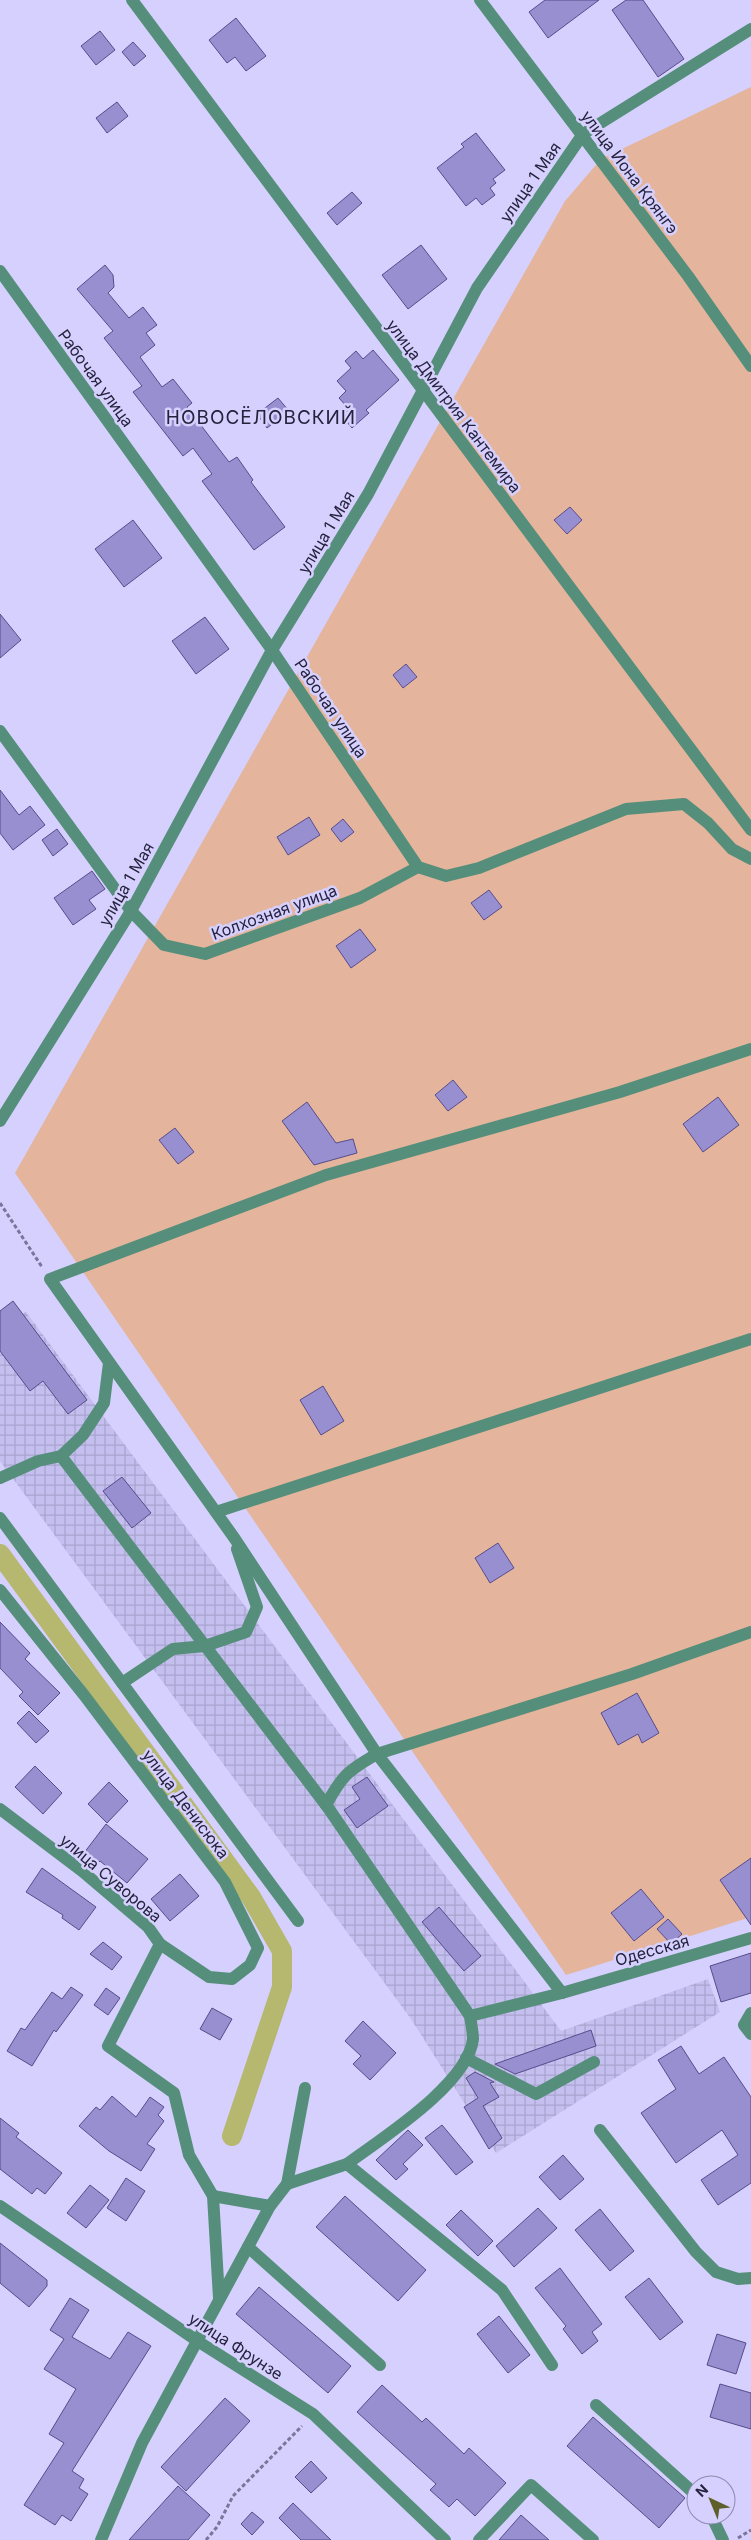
<svg xmlns="http://www.w3.org/2000/svg" width="751" height="2540" viewBox="0 0 751 2540" font-family="Inter,sans-serif">
<defs>
<pattern id="industrial-grid" width="8" height="8" patternUnits="userSpaceOnUse" patternTransform="scale(1.25)"><rect width="8" height="8" fill="#c4bfef"/><path d="M0 4h8M4 0v8" fill="none" stroke="#a8a4ce"/></pattern>
</defs>
<rect width="100%" height="100%" fill="#d5d0fd"/>
<!-- industrial -->
<path fill="url(#industrial-grid)" d="M26,1312L561,2031L708,1979L720,2012L496,2153L411,2019L0,1461V1323Z"/>
<!-- green -->
<path fill="#e4b59c" d="M751,87V1917L566,1975L15,1173L565,201L601,159Z"/>
<g fill="none" stroke-linecap="round" stroke-linejoin="round">
<!-- canal -->
<path stroke="#b6b870" stroke-width="20" d="M0,1554L251,1897L282,1951V1987L232,2136"/>
</g>
<!-- building -->
<g fill="#988fd0" stroke="#574c8c">
<path d="M545,0H599L548,38L529,12Z"/>
<path d="M626,0H643L684,59L658,77L612,10Z"/>
<path d="M236,18L266,56L246,71L235,57L227,63L209,40Z"/>
<path d="M100,31L115,50L96,65L81,46Z"/>
<path d="M133,42L146,56L134,66L122,52Z"/>
<path d="M117,102L128,116L107,133L96,118Z"/>
<path d="M476,133L505,170L493,179L496,183L490,188L495,195L482,205L476,198L466,206L437,168L464,147L461,144Z"/>
<path d="M352,192L362,203L337,225L327,213Z"/>
<path d="M421,245L447,279L408,309L382,275Z"/>
<path d="M105,265L113,275L114,287L108,293L129,318L143,307L157,325L146,333L155,345L140,357L162,387L173,379L192,403L187,407L229,462L237,457L253,480L251,482L285,527L254,550L202,481L212,474L193,448L183,456L133,392L142,386L104,338L113,331L77,289Z"/>
<path d="M373,350L399,380L366,410L369,413L352,428L340,414L347,407L339,398L346,391L337,381L351,368L345,361L356,351L363,359Z"/>
<path d="M278,398L289,411L267,428L257,414Z"/>
<path d="M570,507L582,520L567,534L554,520Z"/>
<path d="M133,520L162,558L124,587L95,549Z"/>
<path d="M0,614L21,640L0,658Z"/>
<path d="M205,617L229,649L196,674L172,641Z"/>
<path d="M406,664L417,677L403,688L393,675Z"/>
<path d="M0,790L19,815L30,806L45,825L13,850L0,833Z"/>
<path d="M309,817L320,835L288,855L277,837Z"/>
<path d="M343,819L354,832L341,842L331,829Z"/>
<path d="M57,829L68,844L53,856L42,840Z"/>
<path d="M92,871L105,889L89,900L96,909L73,925L54,898Z"/>
<path d="M489,890L502,907L484,920L471,903Z"/>
<path d="M360,929L376,950L351,968L336,946Z"/>
<path d="M453,1080L467,1097L448,1111L435,1095Z"/>
<path d="M718,1097L739,1125L703,1152L683,1124Z"/>
<path d="M307,1102L336,1143L353,1139L357,1153L314,1165L282,1121Z"/>
<path d="M175,1128L194,1152L178,1164L159,1140Z"/>
<path d="M13,1301L87,1400L68,1414L43,1381L30,1391L0,1351V1311Z"/>
<path d="M323,1386L344,1421L321,1435L300,1400Z"/>
<path d="M122,1477L151,1513L132,1528L103,1491Z"/>
<path d="M498,1543L514,1568L490,1583L475,1558Z"/>
<path d="M0,1622L30,1653L25,1659L60,1693L38,1715L19,1696L23,1692L0,1668Z"/>
<path d="M637,1693L659,1733L642,1743L638,1734L618,1745L601,1713Z"/>
<path d="M29,1711L49,1731L36,1743L17,1723Z"/>
<path d="M35,1766L62,1793L43,1814L15,1787Z"/>
<path d="M367,1777L388,1806L357,1828L344,1810L360,1799L352,1787Z"/>
<path d="M109,1782L128,1801L107,1823L88,1804Z"/>
<path d="M106,1824L148,1859L127,1883L100,1861L98,1863L84,1853Z"/>
<path d="M751,1858V1925L720,1880Z"/>
<path d="M42,1868L96,1907L79,1930L62,1918L63,1915L26,1892Z"/>
<path d="M180,1874L199,1896L170,1921L151,1899Z"/>
<path d="M641,1889L664,1917L634,1941L611,1913Z"/>
<path d="M439,1907L481,1956L464,1971L422,1922Z"/>
<path d="M668,1919L682,1934L671,1944L657,1929Z"/>
<path d="M103,1942L122,1957L112,1970L90,1954Z"/>
<path d="M751,1953V1993L721,2002L710,1966Z"/>
<path d="M71,1987L83,1995L56,2032L54,2030L32,2066L7,2051L21,2028L25,2030L52,1992L62,1999Z"/>
<path d="M106,1988L120,1998L108,2015L94,2005Z"/>
<path d="M212,2008L232,2019L220,2040L200,2029Z"/>
<path d="M363,2021L396,2053L370,2080L353,2064L361,2056L345,2041Z"/>
<path d="M591,2030L596,2046L515,2074L495,2064Z"/>
<path d="M681,2046L699,2074L724,2057L751,2097V2183L718,2205L701,2180L738,2155L722,2130L676,2163L641,2113L676,2089L658,2060Z"/>
<path d="M475,2072L494,2082L490,2083L499,2097L483,2106L502,2138L489,2149L464,2107L478,2098L466,2078Z"/>
<path d="M112,2096L136,2117L150,2097L164,2107L158,2115L164,2121L147,2144L155,2149L141,2171L109,2151L79,2126L96,2107L100,2110Z"/>
<path d="M0,2118L19,2133L16,2137L62,2173L45,2194L37,2188L32,2194L0,2169Z"/>
<path d="M442,2125L473,2162L456,2175L425,2138Z"/>
<path d="M408,2130L423,2145L403,2164L408,2169L396,2180L376,2160Z"/>
<path d="M563,2155L584,2179L560,2200L539,2177Z"/>
<path d="M126,2178L145,2191L126,2221L107,2208Z"/>
<path d="M90,2185L109,2200L86,2228L67,2213Z"/>
<path d="M345,2196L426,2270L398,2301L316,2227Z"/>
<path d="M538,2208L557,2228L514,2267L496,2246Z"/>
<path d="M600,2209L634,2251L610,2271L575,2230Z"/>
<path d="M461,2210L493,2241L478,2256L446,2225Z"/>
<path d="M0,2243L47,2280V2286L29,2307L0,2283Z"/>
<path d="M560,2268L602,2324L592,2332L598,2341L582,2354L563,2329L566,2326L535,2288Z"/>
<path d="M649,2278L683,2322L660,2340L625,2297Z"/>
<path d="M259,2287L351,2366L328,2393L236,2314Z"/>
<path d="M70,2298L89,2310L72,2337L110,2359L128,2332L151,2346L72,2471L84,2479L79,2488L88,2494L71,2521L62,2515L55,2525L24,2505L64,2443L49,2434L76,2389L44,2369L64,2339L50,2330Z"/>
<path d="M499,2316L530,2355L508,2373L477,2334Z"/>
<path d="M717,2334L746,2343L736,2374L707,2365Z"/>
<path d="M720,2384L751,2393V2429L710,2417Z"/>
<path d="M382,2385L422,2422L426,2418L464,2454L469,2448L506,2483L475,2516L457,2499L449,2507L430,2490L436,2484L357,2412Z"/>
<path d="M225,2398L250,2421L186,2491L161,2467Z"/>
<path d="M593,2417L685,2498L659,2528L567,2446Z"/>
<path d="M311,2461L327,2478L311,2493L295,2477Z"/>
<path d="M178,2486L210,2515L188,2540H129Z"/>
<path d="M293,2503L331,2540H301L279,2518Z"/>
<path d="M252,2512L264,2522L252,2535L241,2524Z"/>
<path d="M521,2515L549,2540H499Z"/>
</g>
<g fill="none" stroke-linecap="round" stroke-linejoin="round">
<!-- path -->
<g stroke="#7a759a" stroke-width="3" stroke-dasharray="4 2.5" stroke-linecap="butt">
<path d="M0,1203L42,1267"/>
<path d="M738,2538L751,2530"/>
<path d="M206,2540L217,2527L233,2496L302,2426"/>
</g>
<!-- minor -->
<g stroke="#558f7b" stroke-width="12">
<path d="M132,0C337,277 546,552 751,830"/>
<path d="M480,0L688,276L751,366"/>
<path d="M0,271L272,650L418,867L446,876L479,868L626,809L684,804L708,823L732,849L751,859"/>
<path d="M0,731L131,911L164,945L205,954L360,898L418,867"/>
<path d="M0,1121L131,911L272,650L368,494L477,288L583,134L751,29"/>
<path d="M61,1456L83,1435L104,1403L109,1363"/>
<path d="M0,1478L38,1461L61,1456L329,1809L470,2016C471,2023 473,2032 473,2039C468,2084 382,2138 347,2164"/>
<path d="M216,1512L751,1339"/>
<path d="M0,1518L298,1921"/>
<path d="M0,1590L84,1695L225,1882L258,1948L250,1965L232,1979L209,1977L160,1944"/>
<path d="M122,1683L173,1649L205,1646L246,1632L257,1607L237,1549"/>
<path d="M326,1805C342,1776 347,1771 377,1754L632,1674L751,1632"/>
<path d="M0,1809L82,1871L148,1927L160,1944L108,2046L174,2093L189,2155L213,2196L219,2298"/>
<path d="M562,1993L377,1754L235,1539L50,1279L326,1175L620,1092L751,1049"/>
<path d="M751,2013L744,2025L751,2034"/>
<path d="M470,2016L562,1993L751,1938"/>
<path d="M466,2058L536,2094L594,2062"/>
<path d="M600,2130L696,2252L716,2272L738,2279L751,2278"/>
<path d="M287,2184L347,2164L502,2290L552,2365"/>
<path d="M213,2196L270,2206"/>
<path d="M0,2206L199,2342L313,2414L445,2540"/>
<path d="M248,2247L380,2365"/>
<path d="M596,2405L696,2495"/>
<path d="M711,2515L723,2540"/>
<path d="M101,2540L142,2443L270,2206L287,2184L305,2088"/>
<path d="M479,2540L531,2485L593,2540"/>
</g>
</g>
<g text-anchor="middle" stroke-width="5" stroke-linejoin="round" paint-order="stroke">
<!-- street labels -->
<g font-size="16" fill="#26223e" stroke="#d5d0fd">
<text transform="translate(630 172) rotate(53)" y="6">улица Иона Крянгэ</text>
<text transform="translate(530 182) rotate(-55)" y="6">улица 1 Мая</text>
<text transform="translate(96 378) rotate(54)" y="6">Рабочая улица</text>
<text transform="translate(454 406) rotate(53)" y="6">улица Дмитрия Кантемира</text>
<text transform="translate(326 532) rotate(-59)" y="6">улица 1 Мая</text>
<text transform="translate(331 708) rotate(56)" y="6">Рабочая улица</text>
<text transform="translate(126 884) rotate(-60)" y="6">улица 1 Мая</text>
<text transform="translate(274 912) rotate(-20)" y="6">Колхозная улица</text>
<text transform="translate(186 1804) rotate(53)" y="6">улица Денисюка</text>
<text transform="translate(111 1878) rotate(40)" y="6">улица Суворова</text>
<text transform="translate(652 1950) rotate(-16)" y="6">Одесская</text>
<text transform="translate(236 2346) rotate(33)" y="6">улица Фрунзе</text>
</g>
<!-- quarter labels -->
<g font-size="19" letter-spacing="1" fill="#26223e" stroke="#d5d0fd">
<text x="261" y="424">НОВОСЁЛОВСКИЙ</text>
</g>
</g>
<!-- north arrow -->
<g transform="translate(711 2500) rotate(316)"><circle r="24" fill="#d5d0fd" stroke="#8f8ab1"/>
<path d="M0-4L9 19L0 12L-9 19Z" fill="#5f5f2c"/>
<text y="-8" font-size="14" font-weight="bold" text-anchor="middle" fill="#26223e">N</text>
</g>
</svg>
